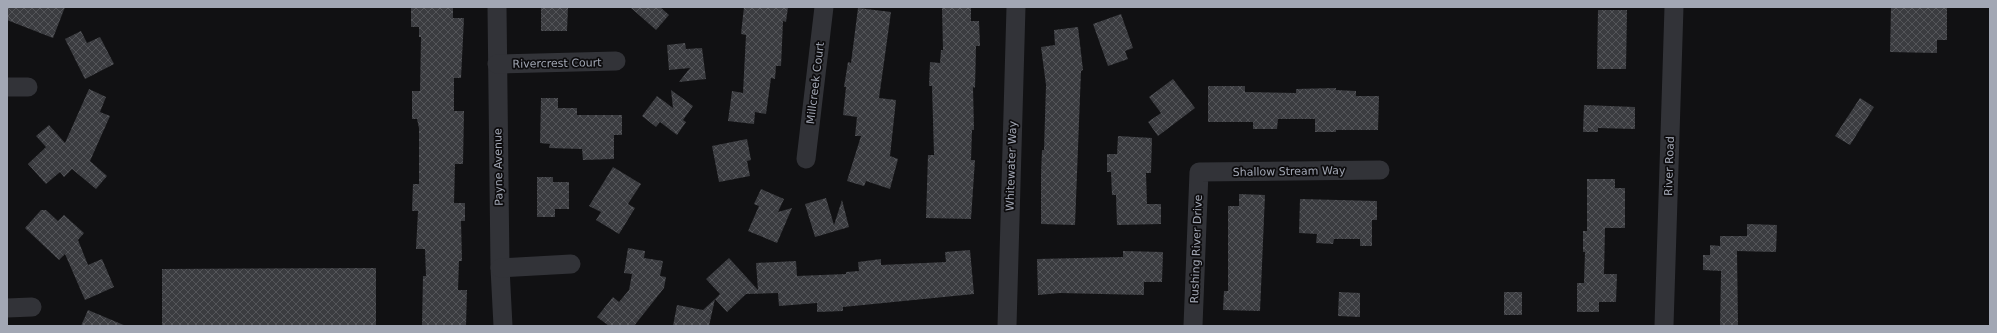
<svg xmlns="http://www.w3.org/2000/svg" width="1997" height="333" viewBox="0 0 1997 333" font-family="'DejaVu Sans',sans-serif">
<defs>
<pattern id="building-cross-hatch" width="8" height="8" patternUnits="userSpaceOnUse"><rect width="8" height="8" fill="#3b3c40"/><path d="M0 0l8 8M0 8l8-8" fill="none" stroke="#545559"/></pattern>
</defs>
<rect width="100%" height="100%" fill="#111113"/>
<!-- building -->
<g fill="url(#building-cross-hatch)">
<path d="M7,7H65L53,38L7,20Z"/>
<path d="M411,7H453V18H464L461,78H454V111H464L463,164H455L454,203H465V221H461L462,261H459L458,290H467L466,326H422L423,276H426L425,249H416L418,211H412L413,184H419V128L417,119H412V91H420L421,37H419V27H411Z"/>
<path d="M541,7H568L567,31H541Z"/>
<path d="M630,7H660L669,15L656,30Z"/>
<path d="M744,7H788L786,22L783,21L781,66H776L775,79L771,78L766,114L755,112L754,124L728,121L732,91L743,93L746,35L741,34Z"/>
<path d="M1891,7H1947V40H1937V53L1890,52Z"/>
<path d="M858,8L891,12L879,98L896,100L890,156L898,159L890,189L866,181L864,186L847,181L861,136H855L857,117L843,115L846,87H844L848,62L851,63Z"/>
<path d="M942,8H971V21H979L980,46H976L975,88L973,87L974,130H972L971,160H975L971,219L926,218L928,155H934L932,86H929L930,62L940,63L941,50H943Z"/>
<path d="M1598,10H1627L1626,69H1597Z"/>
<path d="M1121,14L1133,48L1125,51L1128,59L1108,66L1093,24Z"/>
<path d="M1078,27L1083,70L1081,71L1075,225L1041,224V174L1042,150H1044L1046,85L1041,47L1055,45L1054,30Z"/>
<path d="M81,31L87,43L100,37L114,64L85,79L65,39Z"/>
<path d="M685,43L686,49L702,48L706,79L679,82L690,68L669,70L667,45Z"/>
<path d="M1173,79L1195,108L1158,136L1148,122L1161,113L1149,97Z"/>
<path d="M1208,86H1245V92L1296,93V89L1336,88V90L1356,91V96H1379L1378,130H1336V132H1315V119H1278L1277,129H1253V122H1208Z"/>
<path d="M89,89L106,97L100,112L110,116L90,161L107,176L96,189L72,169L64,177L60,172L46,184L28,164L46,147L36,136L49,125L65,143Z"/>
<path d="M671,90L693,106L683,120L686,122L677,135L660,122L656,127L642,116L657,96L673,108Z"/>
<path d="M541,98H558V108H577V115H622V135H614V159L583,160L582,149L549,148L550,144L540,143Z"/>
<path d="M1860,98L1874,107L1850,145L1835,136Z"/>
<path d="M1584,105L1635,107V129L1598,128V132H1583Z"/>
<path d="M1118,136L1152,138L1151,173H1146L1147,204H1161V224L1117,225L1116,195H1112L1111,172H1107V154H1117Z"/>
<path d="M747,139L751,160L747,161L750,176L719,182L712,146Z"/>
<path d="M613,167L641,184L628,204L635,208L619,234L596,220L601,212L589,206Z"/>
<path d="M537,177H553V182H569V209H555V217H537Z"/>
<path d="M1587,179H1615V188H1625V228H1605L1604,274H1617L1616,302H1599V312H1577V283H1584L1585,252H1583V231H1587Z"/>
<path d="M761,189L784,199L778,212L792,208L777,243L748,231L759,206L754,204Z"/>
<path d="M1239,194L1265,195L1260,311L1223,310L1224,291H1228V206H1239Z"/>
<path d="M826,198L834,225L842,200L849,227L815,237L805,204Z"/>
<path d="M1300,199L1377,201V220H1372V246H1360V239H1334L1333,244L1316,243L1317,234L1299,233Z"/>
<path d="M41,210H46L58,221L64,215L84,233L78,240L88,265L102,259L114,287L85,300L65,254L59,260L25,228Z"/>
<path d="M1747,224L1777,225L1776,252L1737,251L1738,326H1720L1721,271L1703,270V255H1710V245L1720,246V236H1747Z"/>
<path d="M628,248L645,251L644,258L663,261L660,276L666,277L664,288L634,326H609L597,317L613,297L619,302L629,290L632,274L624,273Z"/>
<path d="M970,250L974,294L843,307V311L817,312V303L779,306L778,293L746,294L727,312L715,299L720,294L706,279L729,258L758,290L756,263L796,261L797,276L846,274V272L859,271L858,262L881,259V265L946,262L945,252Z"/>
<path d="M1123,251L1163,252L1162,282H1144V295L1060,293L1038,295L1037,259L1123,257Z"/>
<path d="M376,268V326H162V269Z"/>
<path d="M1339,292L1360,293V317L1338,316Z"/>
<rect x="1504" y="292" width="18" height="23"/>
<path d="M715,299L709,326H673L677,305L703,310Z"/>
<path d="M88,310L126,326H81Z"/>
</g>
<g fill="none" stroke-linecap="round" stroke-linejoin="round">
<!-- minor -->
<g stroke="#323338" stroke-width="19">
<path d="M497,7L500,268L503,326"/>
<path d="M497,64L616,61"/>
<path d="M7,87H28"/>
<path d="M806,159L824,7"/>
<path d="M500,268L571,264"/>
<path d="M7,308L32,307"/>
<path d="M1007,326L1016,7"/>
<path d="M1193,326L1199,172L1380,170"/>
<path d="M1664,326L1674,7"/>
</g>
</g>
<g text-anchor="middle" stroke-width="3.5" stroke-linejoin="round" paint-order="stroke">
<!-- street labels -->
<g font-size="11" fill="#a2a7b4" stroke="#0d0c0e">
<text transform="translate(557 63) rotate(-1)" y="4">Rivercrest Court</text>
<text transform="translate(815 83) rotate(-83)" y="4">Millcreek Court</text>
<text transform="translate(1011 166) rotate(-88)" y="4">Whitewater Way</text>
<text transform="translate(1669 166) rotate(-88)" y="4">River Road</text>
<text transform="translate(498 167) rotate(-91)" y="4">Payne Avenue</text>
<text transform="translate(1289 171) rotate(-1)" y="4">Shallow Stream Way</text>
<text transform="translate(1196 249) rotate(-88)" y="4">Rushing River Drive</text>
</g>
</g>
<!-- border -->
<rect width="1997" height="333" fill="none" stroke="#a2a7b4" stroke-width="16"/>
</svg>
